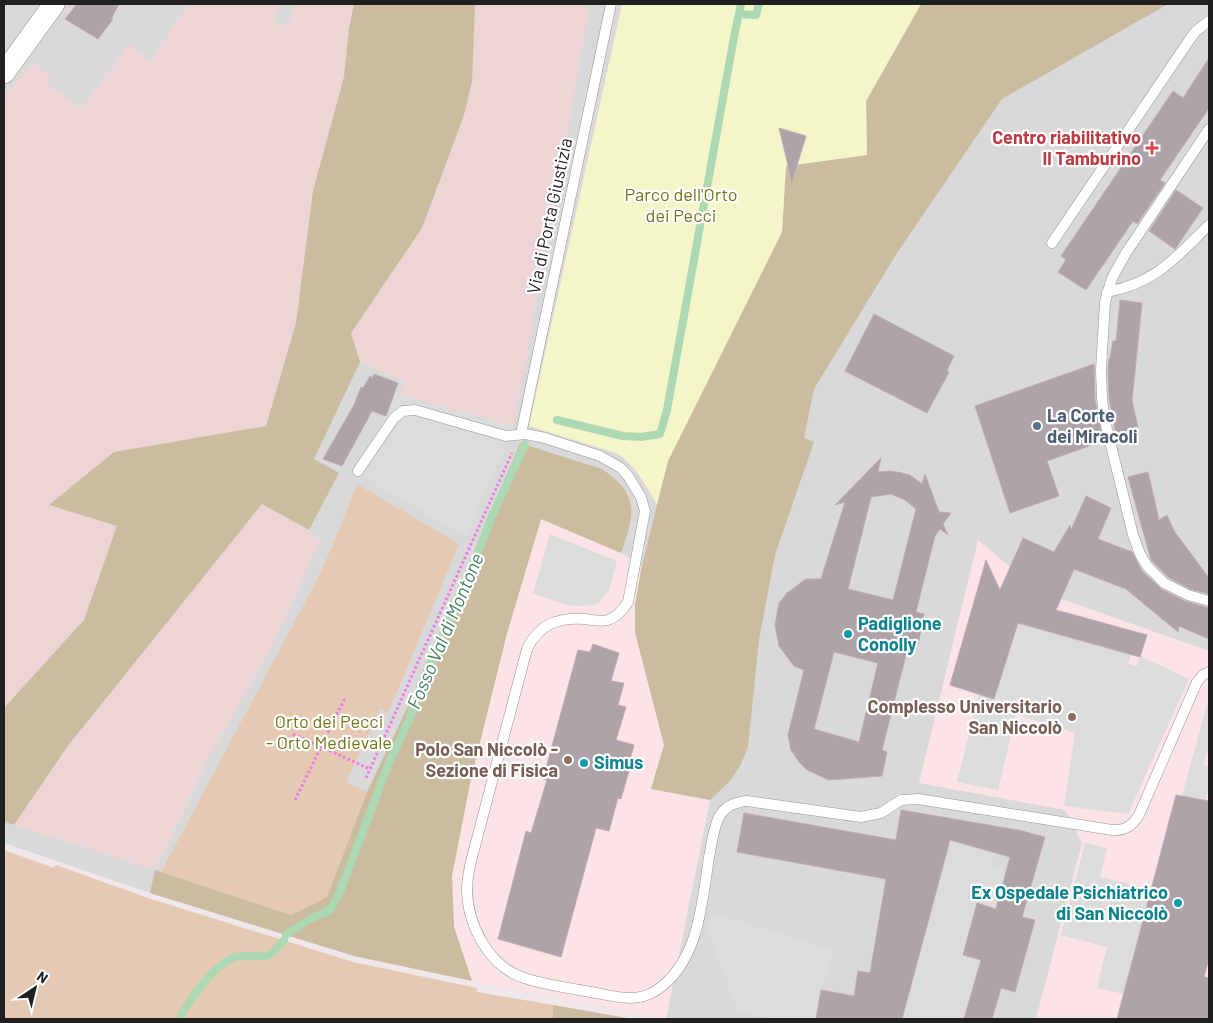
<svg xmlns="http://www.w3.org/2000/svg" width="1213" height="1023" viewBox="0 0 1213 1023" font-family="Barlow,sans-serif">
<rect width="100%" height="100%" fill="#efe7ea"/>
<!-- residential -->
<path fill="#dad9da" d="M4,4H1209V1019H665L354,956L150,893L4,843Z"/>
<!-- education -->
<g fill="#fce3e5">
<path d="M541,519L621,553L642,565L635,605V632L664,745L651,789L710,800L666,1019L472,981L454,927L452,876L472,774L507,633Z"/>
<path d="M978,540L1039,591L1209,651V1019H1036L1082,843L1065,810L919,783Z"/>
</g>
<!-- farmland -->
<g fill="#ecd5d4">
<path d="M188,4H281L274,22L287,27L295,6L289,4H354L349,28L344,77L313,191L296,323L266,426L114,452L50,505L117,526L84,620L4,708V95L33,63L51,76L47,82L81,109L129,45L150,61Z"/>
<path d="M475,4H582L589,9L514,426L401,395L403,382L360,362L351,333L422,228L464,115L472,81Z"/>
<path d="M262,503L309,530L320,541L271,648L210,755L155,870L14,825L67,747Z"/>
</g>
<!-- grass -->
<g fill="#e5c9b2">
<path d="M357,484L459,544L388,713L380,709L346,782L367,792L327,897L291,915L161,872L319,576L332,547Z"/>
<path d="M4,850L54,868L56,865L148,898L353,962L477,988V992L553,1005V1019H4Z"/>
</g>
<!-- forest -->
<g fill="#cbbca0">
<path d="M354,4H475L472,81L464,115L422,228L351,333L360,362L314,459L339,473L309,530L262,504L67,747L14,825L4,821V708L84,620L117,526L49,505L114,452L266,426L296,323L313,191L344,77L349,28Z"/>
<path d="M921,4H1168L1002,99L897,253L814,389L804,438L814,442L775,555L759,640L748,747L741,764L731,780L710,800L651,789L664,745L635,632V605L642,565L668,461L782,232L786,166L867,155L866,101Z"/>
<path d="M520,443L602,469C640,495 635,513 621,553L541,519L507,633L470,783L452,876L454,927L472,981L354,956L150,893L155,870L291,915L327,897L367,792L408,706Z"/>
<path d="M553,1005L633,1019H553Z"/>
</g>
<!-- park -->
<path fill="#f4f5c9" d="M622,4H921L866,101L867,155L786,166L782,232L668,461L657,504C645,485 636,465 616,453L529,426Z"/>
<!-- parking -->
<g fill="#dcdcdc">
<path d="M394,393L514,426L465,536L361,475Z"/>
<path d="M550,534L617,561L609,590L600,602L594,605L577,606L566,605L533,593Z"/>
<path d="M1018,623L1131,654L1128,664L1137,666L1140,656L1189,679L1128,814L1064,806L1075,733L1016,714L998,790L957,782L979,694L994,699Z"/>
<path d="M1209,697V745L1203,765L1209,767V786L1205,803L1182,796Z"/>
<path d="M950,840L996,853L992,865L1007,870L996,909L977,904L963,955L981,960L964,1019H902Z"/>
<path d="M1085,843L1107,848L1100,877L1150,889L1124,994L1097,988L1107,947L1061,935Z"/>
<path d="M709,912L832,950L821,990L816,1019H779L739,1012L707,929Z"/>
</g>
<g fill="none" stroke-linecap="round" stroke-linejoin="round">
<!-- stream -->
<g stroke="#acd9b3" stroke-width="8">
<path d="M739,14L756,15L759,4"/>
<path d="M557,420L623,436L641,437L660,434L667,410L734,37L741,4"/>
<path d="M286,935L310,919L330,910L340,892L388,765L409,720L427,672L472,570L489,523L525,444"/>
<path d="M181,1019V1014C194,996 213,965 235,957C246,953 259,960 270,954C275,951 280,945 284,940"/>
</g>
</g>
<!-- building -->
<g fill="#aea3a9" stroke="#c0abb8" fill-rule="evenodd">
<path d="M77,4H119L111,19H113L98,39L65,19Z"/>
<path d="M1209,58V108L1160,180L1165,183L1137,224L1133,221L1086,290L1058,272L1066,260L1061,256L1173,91L1183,98Z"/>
<path d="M779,128L806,136L792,182Z"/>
<path d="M1176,190L1203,208L1175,249L1149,231Z"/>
<path d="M1120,300L1142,303L1132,401L1138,427L1116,436L1109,398L1108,370L1109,359L1110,358L1113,341H1116Z"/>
<path d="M874,314L954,356L947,370L949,372L927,413L845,371Z"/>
<path d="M1094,364L1095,400L1103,441L1047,461L1059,496L1010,513L975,406Z"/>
<path d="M374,374L398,383L386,416L372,411L342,466L323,459L354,405L361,387L363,388L370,376L372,378Z"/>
<path d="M881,458L878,472L891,471L902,473L910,475L922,484L925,474L939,512L951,513L943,524L948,535L940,529L935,536L916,612L924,614L918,645L909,643L882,750L887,752L882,776L829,780L807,770L799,762L791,750L788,735L804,670L794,666L779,646L775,625L779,603L787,593L806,579H821L845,502L835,505ZM891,494L905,500L916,509L893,600L848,589L871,497ZM834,652L878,663L859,742L814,729Z"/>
<path d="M1148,472L1159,520L1167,515L1174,531L1209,578V594L1190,589L1168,577L1151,560L1128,477Z"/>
<path d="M1086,496L1111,508L1098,539L1132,552L1142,571L1161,589L1185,601L1209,608V639L1179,626L1178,632L1126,589L1074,569L1056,610L1147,635L1140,657L1018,623L994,699L950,685L986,560L1000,590L1023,538L1054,552L1070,525L1071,530Z"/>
<path d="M593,644L619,653L611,681L624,683L618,705L626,707L616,740L634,745L629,763L631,764L621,799L618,798L609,831L596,828L561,957L498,939L526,831L531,833L547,780L543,779L578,650L590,652Z"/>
<path d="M1176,795L1209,801V958L1204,977L1209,978V1019H1117Z"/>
<path d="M901,810L1018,830L1045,837L1022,917L1035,920L1015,992L1001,988L992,1019H964L981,960L963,955L977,903L996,909L1010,857L950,840L902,1019H816L821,990L854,996L858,971L870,973L886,879L737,852L744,813L896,840Z"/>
</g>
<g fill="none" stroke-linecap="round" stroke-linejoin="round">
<defs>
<g id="service">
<path d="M1209,129L1126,253L1112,278L1105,302L1101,370L1102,399L1105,421L1133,535L1140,554L1147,566L1164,583L1188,595L1209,601"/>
<path d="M1052,243L1190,39L1196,31L1209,21"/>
<path d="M1107,292C1157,282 1174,259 1209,225"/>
<path d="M521,434L611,4"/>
<path d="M358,471L394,418L403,411L415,410L506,436L526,434L545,438L600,456L621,468L628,476L641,497L645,511L628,602C623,610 617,617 608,620C601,622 592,620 585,619C558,617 539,624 527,649L470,865C469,873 467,880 467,888C467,924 488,966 524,978C546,985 569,988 591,992C613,996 637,1004 657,990C699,961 702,903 709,857C712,844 713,829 719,817C725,806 735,802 747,801L861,817L881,813L901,800L918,799L1112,830C1125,831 1132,826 1139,815L1197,682L1203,675L1209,672"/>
</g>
<path id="minor" d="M4,73L54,4"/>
</defs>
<!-- service casing -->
<use href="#service" stroke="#949494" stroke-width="11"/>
<!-- minor casing -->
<use href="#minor" stroke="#949494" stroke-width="22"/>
<!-- path -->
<g stroke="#ee7ae8" stroke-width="3" stroke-dasharray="2.5 2.5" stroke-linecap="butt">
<path d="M293,734L370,769"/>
<path d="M366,778L512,453"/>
<path d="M295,800L345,698"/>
</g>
<!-- service -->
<use href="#service" stroke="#fff" stroke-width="10"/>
<!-- minor -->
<use href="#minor" stroke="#fff" stroke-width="21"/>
</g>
<!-- markers -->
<path fill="#e0444e" stroke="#fff" stroke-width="2" d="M1149.5 140.5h5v5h5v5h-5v5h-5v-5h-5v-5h5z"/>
<circle fill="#5c6f8a" stroke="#fff" stroke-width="2" cx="1037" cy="426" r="5"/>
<g fill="#0f9aa8" stroke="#fff" stroke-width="2">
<circle cx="848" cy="634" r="5"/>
<circle cx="584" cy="763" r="5"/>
<circle cx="1178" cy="903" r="5"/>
</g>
<g fill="#8d6e63" stroke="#fff" stroke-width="2">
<circle cx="1072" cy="717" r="5"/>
<circle cx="568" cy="760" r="5"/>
</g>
<g text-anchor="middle" stroke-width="4.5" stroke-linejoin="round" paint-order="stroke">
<!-- health labels -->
<g font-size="18" font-weight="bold" fill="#be3a42" stroke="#fff" text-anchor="end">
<text x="1141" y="144">Centro riabilitativo<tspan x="1141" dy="21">Il Tamburino</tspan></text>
</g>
<!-- park labels -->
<g font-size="18" fill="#737616" stroke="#fff">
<text x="681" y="201">Parco dell'Orto<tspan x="681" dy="21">dei Pecci</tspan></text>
<text x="329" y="728">Orto dei Pecci<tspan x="329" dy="21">- Orto Medievale</tspan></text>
</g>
<!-- street labels -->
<g font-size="18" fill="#202020" stroke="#fff">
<text transform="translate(550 216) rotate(-78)" y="6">Via di Porta Giustizia</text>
</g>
<!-- service labels -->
<g font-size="18" font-weight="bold" fill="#4e5e75" stroke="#fff" text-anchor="start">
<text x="1047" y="422">La Corte<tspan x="1047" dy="21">dei Miracoli</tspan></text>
</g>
<!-- culture labels -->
<g font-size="18" font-weight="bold" fill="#0d838f" stroke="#fff" text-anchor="start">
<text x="858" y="630">Padiglione<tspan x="858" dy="21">Conolly</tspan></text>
<text x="594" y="769">Simus</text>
<text x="1168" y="899" text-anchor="end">Ex Ospedale Psichiatrico<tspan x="1168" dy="21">di San Niccolò</tspan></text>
</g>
<!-- education labels -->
<g font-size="18" font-weight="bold" fill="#785e54" stroke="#fff" text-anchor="end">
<text x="1062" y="713">Complesso Universitario<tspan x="1062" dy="21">San Niccolò</tspan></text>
<text x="558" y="756">Polo San Niccolò -<tspan x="558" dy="21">Sezione di Fisica</tspan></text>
</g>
<!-- water labels -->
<g font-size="19" font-style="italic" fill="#43825f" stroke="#fff">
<text transform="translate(445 631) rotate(-67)" y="7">Fosso Val di Montone</text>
</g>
</g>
<!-- border -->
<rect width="1213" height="1023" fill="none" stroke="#202020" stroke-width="10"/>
<!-- north arrow -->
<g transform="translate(35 988) rotate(35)" stroke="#ffffff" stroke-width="4" paint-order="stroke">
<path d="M0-4L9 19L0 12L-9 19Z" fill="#202020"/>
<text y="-8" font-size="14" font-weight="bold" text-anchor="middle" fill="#202020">N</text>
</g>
</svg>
